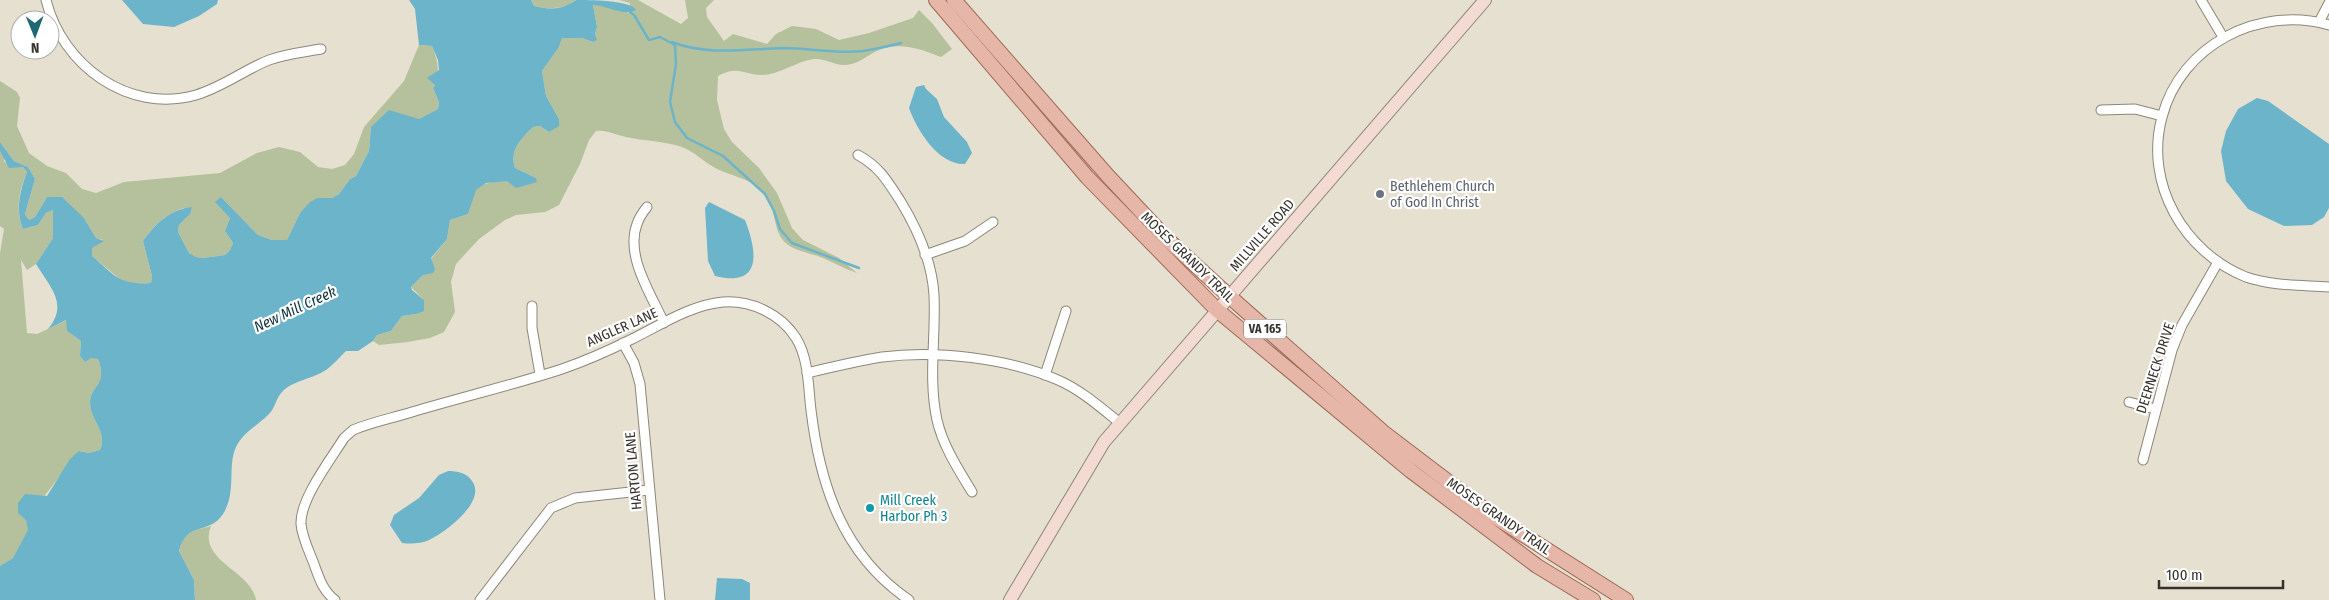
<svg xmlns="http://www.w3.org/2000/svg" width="2329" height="600" viewBox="0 0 2329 600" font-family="'Fira Sans Condensed',sans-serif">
<rect width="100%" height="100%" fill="#e6e0d1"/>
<!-- green -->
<g fill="#b5c19c">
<path d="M531,0H576C563,9 549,10 534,6Z"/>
<path d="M619,0H638L681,24L688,18L685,0H714L706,8L707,17L724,41L733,34L767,44L776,34L792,26L816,29L839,40L869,33L913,18L919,10L932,23L952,49L941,57C923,50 908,44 889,47C873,49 863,63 847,65C836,66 825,58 814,59C797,61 779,75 762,75C742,75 740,65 718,76L717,100L724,129L732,142L759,168L777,193L792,228L803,240L839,258L857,273C845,269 835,263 823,258C809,252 788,251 780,236C773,222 775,206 764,193C754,180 732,176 717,169C705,163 695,152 682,147C664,141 644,141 626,137C615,135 608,130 596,131L589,140L580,164L559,205L545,212L516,215L505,220L479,239L456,264L451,282L455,312L444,332L430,338L408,342L379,345L373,341L377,335L391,331L402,316L416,314L424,300L411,287L423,275L434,269L431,259L447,239L450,220L468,214C470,207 472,198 475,191C483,178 522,180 536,178L515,168C509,150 521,139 533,127L540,126L549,132L559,119L546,96L542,71L559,47L562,38H582L593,42L597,27L593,5H604L629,13L630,3Z"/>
<path d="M419,45L432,46C438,60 441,74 433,88L439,102L438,109L419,119L371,127L369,151L356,176L350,179L339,194L332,198H317L300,213L287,240H272L258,235L221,197L230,218L225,231L233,243L230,250L225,255L203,258L196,257L189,253L178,232L179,225L190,214L184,208C165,214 154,225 143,241L152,276L151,283H128L121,280L92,256V248L103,240L96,238L84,218L47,197L35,217L29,220L25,214L35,179L28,167L14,161L0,142V81L17,92L20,98L17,126L29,153L47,166L66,173L82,189L96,193L124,182L220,173L257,153L279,147L300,152L318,167L332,169L345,165L354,154L364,127L404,81Z"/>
<path d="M0,151L4,154V162L23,167L27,172C19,191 15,210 23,229L38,225L46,213L53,210V238L36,264L27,270L21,260L27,333L37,334L67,320V331L81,341L80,356L85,362L91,357L98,359C108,387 91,384 90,402C90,421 108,431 100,450L89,453L79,451L26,520L29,530L13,558L0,566V253L4,229L0,226Z"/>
<path d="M211,526C197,561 252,571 256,600H195L194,580L179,551C184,531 192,531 211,526Z"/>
</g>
<!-- water -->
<g fill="#6cb4c9">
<path d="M122,0H218L217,4L199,16L174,27L143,24Z"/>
<path d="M409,0H531L534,6C546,9 558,10 569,4C570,4 576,0 576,0C588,0 631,0 636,10C625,17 605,5 593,5L597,27L595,34L597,40L593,42L582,38H562L559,47L542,71L546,96L559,119V126L549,132L540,126L533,127C521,139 509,150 515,168L536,178L537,182L516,188L507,181L486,183L476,190L468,214L450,220L447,239L431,258L435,269L433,273L423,275L411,287L412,290L424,300V311L416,314L402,316L391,331L377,335L373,341L358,351H346C340,357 333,365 326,370C313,379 293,380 282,392C276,398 275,409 268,415C257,426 243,432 236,447C227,466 237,492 223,514C208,536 187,520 179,551L194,580L195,600H0V566L13,558L28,530L26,520L18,513V503L25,494L47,496L70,459L79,451L89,453L100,450C108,431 90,421 90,402C91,384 108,386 98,359L91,358L85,362L80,356L81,341L67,331L66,320L48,329C69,304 50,287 36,264L53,238V210L46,213L38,225L23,229C15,210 20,191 27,172L23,167L9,168L0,151V142L14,161L28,167L35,179L25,214L29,220L35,217L47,197H62L84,218L96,238L104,241L92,248V256C116,276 118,285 151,283L152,276L143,241C156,223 169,210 192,207L190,214L179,225L178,232L189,253L196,257L203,258L225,255L230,250L233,243L225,231L230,218L215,202L221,197L258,235L272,240H287L300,213L310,202L317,198H332L339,194L350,179L356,176L369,151L371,127L389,110L419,119L438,109L439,102L433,88L435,85L427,78L439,70L438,60L432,46L419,45L415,9Z"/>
<path d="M924,85L926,89L937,99L944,117L967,142L972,153L965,164C938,165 917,130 909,108L916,87Z"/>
<path d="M2257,98L2268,101L2329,144V208L2324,217L2312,225L2284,226L2248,209L2226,181L2221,151L2226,131L2238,109Z"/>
<path d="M709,202L745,220C757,251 763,288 715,276L708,261L705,208Z"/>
<path d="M448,471C457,471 467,473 472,481C487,501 446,532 429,540C420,544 411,544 402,543L390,525L394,515L419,498L439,475Z"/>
<path d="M717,578L742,579L750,583V600H715Z"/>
</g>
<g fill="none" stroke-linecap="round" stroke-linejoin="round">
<!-- stream -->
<g stroke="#6cb4c9" stroke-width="2.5">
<path d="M630,12L634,15L649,40L660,37L675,45L676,64L670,102L675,122L687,138L723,156L765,194L774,211L780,229L792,243L859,268"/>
<path d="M672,42C707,56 746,49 783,48C809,48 837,54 863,51C876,49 889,46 901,43"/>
</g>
<defs>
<g id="street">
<path d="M46,0C62,65 128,114 196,95C223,87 244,70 269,60C285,54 304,52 321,49"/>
<path d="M2201,0L2223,37"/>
<path d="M2319,22L2329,3"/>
<path d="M2329,25C2259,5 2181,45 2162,117C2144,184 2184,252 2246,277C2272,286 2302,285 2329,287"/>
<path d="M2101,110L2135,109L2162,116"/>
<path d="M858,155C880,167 888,182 901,202C918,230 932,261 934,295C936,336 928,379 937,420C943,446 958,469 972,492"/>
<path d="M647,207C643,212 639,218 637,224C625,256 651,294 664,323"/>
<path d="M925,255L965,241L993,222"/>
<path d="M532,306V328L540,374"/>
<path d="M623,343L634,363L640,384L660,600"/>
<path d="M807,373C832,367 857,361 882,357C936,350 1008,358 1058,380C1081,390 1100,407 1120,423"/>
<path d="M1045,375L1066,311"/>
<path d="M2129,402L2155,409"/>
<path d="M2143,460L2172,350L2182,325L2218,262"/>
<path d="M335,600C323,591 319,578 314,564C309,551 302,537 301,524C300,499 331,459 344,438L353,430C372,422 393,418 412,412C462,397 513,385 562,369C585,361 608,351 630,340C659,326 690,305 723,302C751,300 781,314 796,338C809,359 808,386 811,410C820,486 843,555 909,600"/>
<path d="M480,600L551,508L575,498L649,490"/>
</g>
<path id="secondary" d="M1010,600L1104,442L1485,0"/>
<g id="primary">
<path d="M936,0L1087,177L1217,310L1411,471L1537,566L1593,600"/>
<path d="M954,0L1108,176L1167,239L1229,296L1383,432L1492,515L1626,600"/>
</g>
</defs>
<!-- street casing -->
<use href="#street" stroke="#8c8779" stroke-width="11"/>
<!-- secondary casing -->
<use href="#secondary" stroke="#8c8779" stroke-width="14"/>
<!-- primary casing -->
<use href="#primary" stroke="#9e6957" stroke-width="16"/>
<!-- street -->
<use href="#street" stroke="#fff" stroke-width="9"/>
<!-- secondary -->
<use href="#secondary" stroke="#f3dbd4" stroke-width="12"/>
<!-- primary -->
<use href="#primary" stroke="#e6b7a8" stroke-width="14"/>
</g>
<!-- markers -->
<circle fill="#6b7280" stroke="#fff" stroke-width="2" cx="1380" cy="194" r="5"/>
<circle fill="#0f9aa8" stroke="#fff" stroke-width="2" cx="870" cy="508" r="5"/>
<g text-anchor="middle" stroke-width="4.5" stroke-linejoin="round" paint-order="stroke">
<!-- shield labels -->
<rect fill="#fff" stroke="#72706b" stroke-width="1" x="1244" y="319.5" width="42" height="19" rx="4"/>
<g font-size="12" font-weight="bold" fill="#35322c">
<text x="1265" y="333">VA 165</text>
</g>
<!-- worship labels -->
<g font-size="14" fill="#5b616d" stroke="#fff" text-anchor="start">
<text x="1390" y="191">Bethlehem Church<tspan x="1390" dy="16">of God In Christ</tspan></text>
</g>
<!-- street labels -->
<g font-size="14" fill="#35322c" stroke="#fff">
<text transform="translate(1262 235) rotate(-49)" y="5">MILLVILLE ROAD</text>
<text transform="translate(1188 257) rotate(44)" y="5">MOSES GRANDY TRAIL</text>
<text transform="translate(622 327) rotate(-24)" y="5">ANGLER LANE</text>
<text transform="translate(2155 368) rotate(-72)" y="5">DEERNECK DRIVE</text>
<text transform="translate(633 471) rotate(-95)" y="5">HARTON LANE</text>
<text transform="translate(1499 516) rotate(35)" y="5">MOSES GRANDY TRAIL</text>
</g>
<!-- culture labels -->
<g font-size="14" fill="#0d838f" stroke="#fff" text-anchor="start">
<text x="880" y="505">Mill Creek<tspan x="880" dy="16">Harbor Ph 3</tspan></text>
</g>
<!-- water labels -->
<g font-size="15" font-style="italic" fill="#11343d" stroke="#fff">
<text transform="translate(295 309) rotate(-25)" y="5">New Mill Creek</text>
</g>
</g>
<!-- north arrow -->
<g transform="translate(35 35) rotate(179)"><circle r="24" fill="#ffffff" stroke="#aeadab"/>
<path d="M0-4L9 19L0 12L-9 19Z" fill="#1d6872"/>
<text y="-8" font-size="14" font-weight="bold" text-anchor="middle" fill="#35322c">N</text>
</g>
<!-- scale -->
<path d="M2159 580v8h124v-8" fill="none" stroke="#35322c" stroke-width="2.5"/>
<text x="2166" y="580" font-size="15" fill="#35322c" stroke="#ffffff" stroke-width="4" paint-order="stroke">100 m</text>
</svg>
